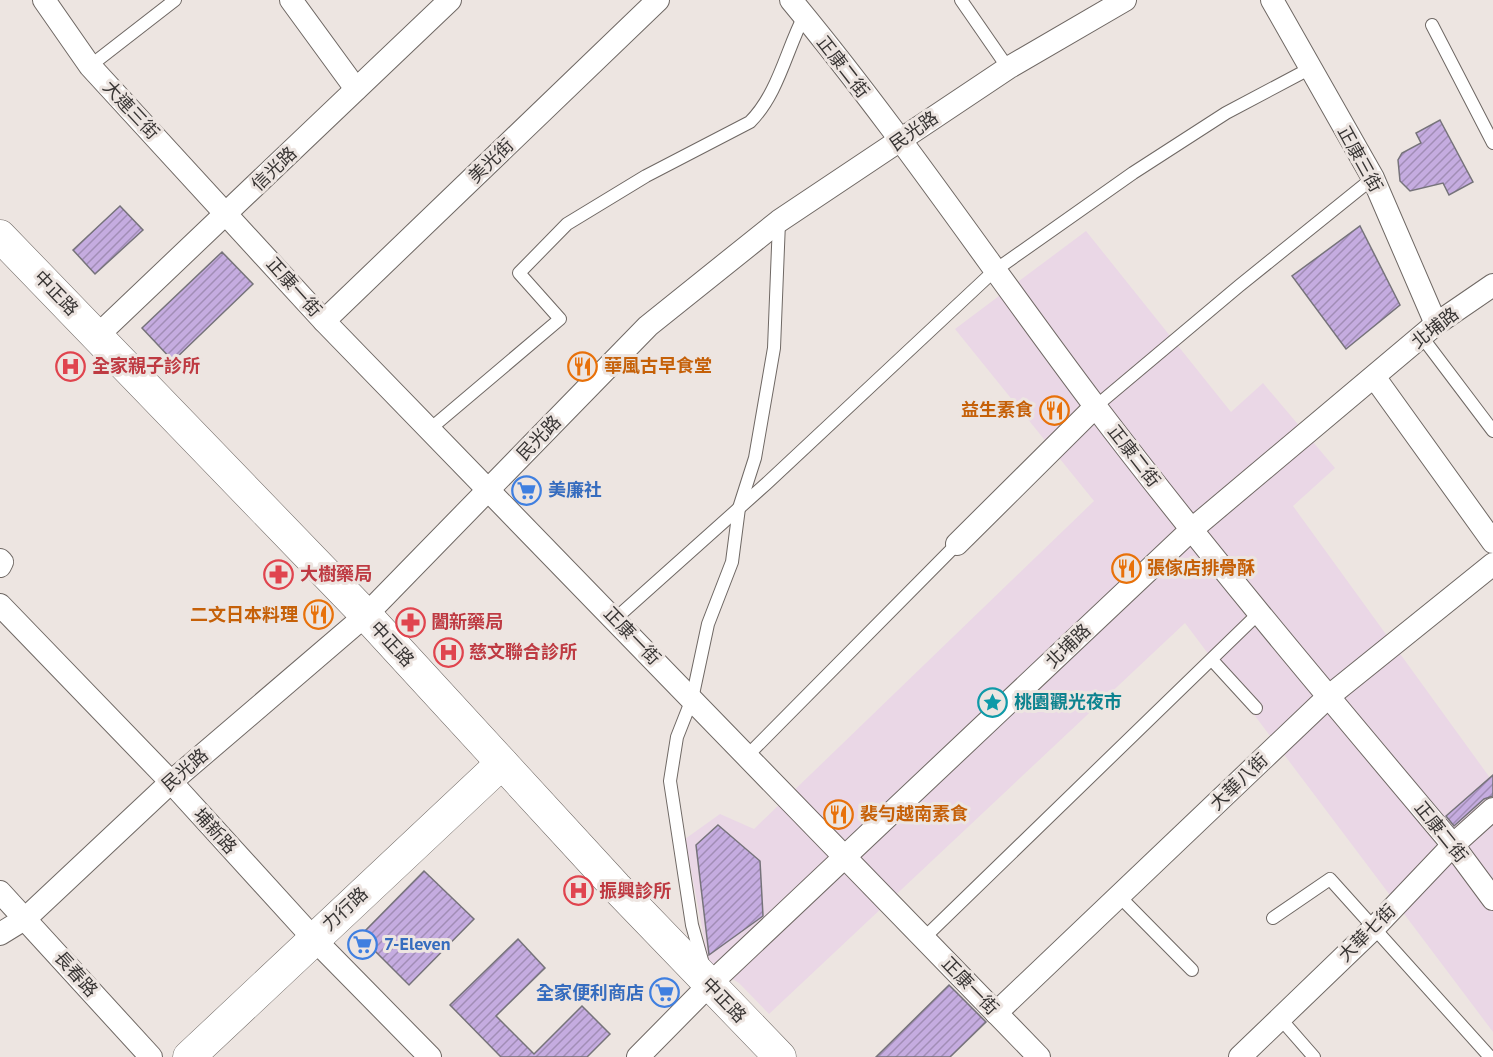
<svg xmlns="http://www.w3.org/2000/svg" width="1493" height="1057" viewBox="0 0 1493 1057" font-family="'PT Sans','Noto Sans TC',sans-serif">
<defs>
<pattern id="building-hatch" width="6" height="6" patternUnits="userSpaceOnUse" patternTransform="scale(1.5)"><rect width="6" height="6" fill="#c5ace0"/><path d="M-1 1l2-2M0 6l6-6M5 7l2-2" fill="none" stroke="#a18db6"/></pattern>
</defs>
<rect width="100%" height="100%" fill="#ede5e1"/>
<!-- commercial -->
<path fill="#ead7e6" d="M1086,231L1231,412L1263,383L1335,468L1293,506L1493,782V1032L1185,623L769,1014L739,983L709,964L685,839L720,814L754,829L1094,501L955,329Z"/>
<!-- building -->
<g fill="url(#building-hatch)" stroke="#76737a" stroke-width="1.5">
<path d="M1440,120L1473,182L1449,195L1443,183L1410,191L1400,181L1398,160L1402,153L1421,143L1416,133Z"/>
<path d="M120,206L143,230L95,274L73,250Z"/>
<path d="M1360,226L1400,305L1346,349L1292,276Z"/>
<path d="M222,252L253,284L173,361L142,328Z"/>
<path d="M1493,775V796L1484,799L1454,826L1446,816Z"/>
<path d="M718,825L760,861L763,916L709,955L696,845Z"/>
<path d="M424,871L474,919L409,985L360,936Z"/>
<path d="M518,939L545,968L496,1016L534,1054L582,1006L610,1034L587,1057H501L450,1005Z"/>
<path d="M949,985L986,1022L950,1057H876Z"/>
</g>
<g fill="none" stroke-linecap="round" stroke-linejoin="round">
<defs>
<g id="lane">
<path d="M961,0L1008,68"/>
<path d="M1432,25L1493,143"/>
<path d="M90,66L175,0"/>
<path d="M1422,337L1493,431"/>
<path d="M1095,407L1239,286L1373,178"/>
<path d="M430,429L560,319L519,273L567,224L646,176L750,122C778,94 786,51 804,16"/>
<path d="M615,619L766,484L994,271L1133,173L1226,113L1309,69"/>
<path d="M1212,660L1256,708"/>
<path d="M747,756L957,544"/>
<path d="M1119,896L1192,970"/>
<path d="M1273,918L1330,879L1490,1057"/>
<path d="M924,938L1259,613"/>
<path d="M703,964L692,925L670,781L677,737L692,699L708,624L732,562L739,508L755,458L774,348L779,222"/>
<path d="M1279,1017L1314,1057"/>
</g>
<g id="street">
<path d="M44,0L90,66L324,321L1039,1057"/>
<path d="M291,0L356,89"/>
<path d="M791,0C899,130 993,271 1095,406C1209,556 1331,700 1453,845L1493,899"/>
<path d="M1272,0L1373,178L1436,324"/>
<path d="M324,321L658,0"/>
<path d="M97,336L450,0"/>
<path d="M1375,378L1493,542"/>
<path d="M957,544L1095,407"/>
<path d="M0,560L2,562L0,566"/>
<path d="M0,605L171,782L314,939L430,1057"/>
<path d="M0,892L151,1057"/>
<path d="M0,934L26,918L171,782L366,615L648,326L779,221L1008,68L1125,0"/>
<path d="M996,1013L1328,697L1493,564"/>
<path d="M638,1057L709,985L1191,530L1436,324L1493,285"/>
<path d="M1240,1057L1374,928L1453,845L1493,809"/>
</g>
<g id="secondary">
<path d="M0,236L366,615L616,887L780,1057"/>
<path d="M189,1057L502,763"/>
</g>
</defs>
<!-- lane casing -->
<use href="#lane" stroke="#6f6864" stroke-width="14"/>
<!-- street casing -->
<use href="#street" stroke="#6f6864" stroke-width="24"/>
<!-- secondary casing -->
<use href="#secondary" stroke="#6f6864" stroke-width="33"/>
<!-- lane -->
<use href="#lane" stroke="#fff" stroke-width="12"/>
<!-- street -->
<use href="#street" stroke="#fff" stroke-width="22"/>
<!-- secondary -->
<use href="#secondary" stroke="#fff" stroke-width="32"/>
</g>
<!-- icons -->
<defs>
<symbol id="hospital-ring" viewBox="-11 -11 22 22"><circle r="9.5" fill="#ede5e1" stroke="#e0444e" stroke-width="1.5"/><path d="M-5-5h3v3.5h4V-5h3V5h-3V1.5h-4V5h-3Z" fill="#e0444e"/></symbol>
<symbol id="restaurant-ring" viewBox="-11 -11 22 22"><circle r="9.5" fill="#ede5e1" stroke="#e8710a" stroke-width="1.5"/><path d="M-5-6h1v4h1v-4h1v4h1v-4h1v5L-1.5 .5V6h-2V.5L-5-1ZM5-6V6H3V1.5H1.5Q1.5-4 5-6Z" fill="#e8710a"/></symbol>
<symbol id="supermarket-ring" viewBox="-11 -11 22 22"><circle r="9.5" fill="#ede5e1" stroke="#3f7fe0" stroke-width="1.5"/><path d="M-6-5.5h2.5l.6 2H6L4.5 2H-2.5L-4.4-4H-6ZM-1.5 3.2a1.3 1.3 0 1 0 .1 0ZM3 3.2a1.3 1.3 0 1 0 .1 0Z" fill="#3f7fe0"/></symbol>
<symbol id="pharmacy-ring" viewBox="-11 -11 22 22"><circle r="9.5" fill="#ede5e1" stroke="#e0444e" stroke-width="1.5"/><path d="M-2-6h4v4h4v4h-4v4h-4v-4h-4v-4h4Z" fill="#e0444e"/></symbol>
<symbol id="sight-ring" viewBox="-11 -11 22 22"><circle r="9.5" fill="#ede5e1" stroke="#0f9aa8" stroke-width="1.5"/><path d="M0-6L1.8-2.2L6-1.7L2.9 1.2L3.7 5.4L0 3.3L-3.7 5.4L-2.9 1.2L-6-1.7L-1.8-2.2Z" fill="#0f9aa8"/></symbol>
</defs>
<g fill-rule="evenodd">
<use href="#hospital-ring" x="54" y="350" width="33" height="33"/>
<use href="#restaurant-ring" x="566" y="350" width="33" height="33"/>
<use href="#restaurant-ring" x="1038" y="394" width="33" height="33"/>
<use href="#supermarket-ring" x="510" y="474" width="33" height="33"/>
<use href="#restaurant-ring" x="1110" y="552" width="33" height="33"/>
<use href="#pharmacy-ring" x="262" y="558" width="33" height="33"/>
<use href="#restaurant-ring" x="302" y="598" width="33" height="33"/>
<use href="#pharmacy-ring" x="394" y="606" width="33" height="33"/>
<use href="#hospital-ring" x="432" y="636" width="33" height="33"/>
<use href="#sight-ring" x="976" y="686" width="33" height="33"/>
<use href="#restaurant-ring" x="822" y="798" width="33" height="33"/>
<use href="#hospital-ring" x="562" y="874" width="33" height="33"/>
<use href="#supermarket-ring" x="346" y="928" width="33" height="33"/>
<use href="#supermarket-ring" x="648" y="976" width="33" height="33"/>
</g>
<g text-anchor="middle" stroke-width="6" stroke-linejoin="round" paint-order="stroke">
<!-- street labels -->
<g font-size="18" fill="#383534" stroke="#ede5e1">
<text transform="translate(843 67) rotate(52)" y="6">正康二街</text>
<text transform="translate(131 110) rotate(47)" y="6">大連三街</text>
<text transform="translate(914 131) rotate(-35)" y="6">民光路</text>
<text transform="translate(1360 159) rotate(61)" y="6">正康三街</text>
<text transform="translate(491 161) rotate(-44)" y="6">美光街</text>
<text transform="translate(274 169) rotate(-44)" y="6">信光路</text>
<text transform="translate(294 287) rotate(48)" y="6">正康一街</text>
<text transform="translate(56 293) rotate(46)" y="6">中正路</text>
<text transform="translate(1435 328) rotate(-38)" y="6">北埔路</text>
<text transform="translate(539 438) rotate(-46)" y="6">民光路</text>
<text transform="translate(1134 456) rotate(52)" y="6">正康二街</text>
<text transform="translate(632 636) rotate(46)" y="6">正康一街</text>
<text transform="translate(392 644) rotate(47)" y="6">中正路</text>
<text transform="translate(1068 646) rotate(-44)" y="6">北埔路</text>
<text transform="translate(185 770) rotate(-41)" y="6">民光路</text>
<text transform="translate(1239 782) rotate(-44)" y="6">大華八街</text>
<text transform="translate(215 831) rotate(48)" y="6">埔新路</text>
<text transform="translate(1441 832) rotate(51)" y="6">正康二街</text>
<text transform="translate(345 909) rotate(-43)" y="6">力行路</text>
<text transform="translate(1367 933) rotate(-45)" y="6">大華七街</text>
<text transform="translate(76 974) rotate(48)" y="6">長春路</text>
<text transform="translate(970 986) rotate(46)" y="6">正康一街</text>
<text transform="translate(724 1000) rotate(46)" y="6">中正路</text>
</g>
<!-- health labels -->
<g font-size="18" font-weight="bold" fill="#be3a42" stroke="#ede5e1" text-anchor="start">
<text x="92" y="372">全家親子診所</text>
<text x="300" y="580">大樹藥局</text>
<text x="431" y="628">闔新藥局</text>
<text x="469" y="658">慈文聯合診所</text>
<text x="599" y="897">振興診所</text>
</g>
<!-- food labels -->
<g font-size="18" font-weight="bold" fill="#c56008" stroke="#ede5e1" text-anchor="start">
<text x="604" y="372">華風古早食堂</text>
<text x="1033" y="416" text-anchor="end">益生素食</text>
<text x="1147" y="574">張傢店排骨酥</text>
<text x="298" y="621" text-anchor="end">二文日本料理</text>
<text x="860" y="820">裴勻越南素食</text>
</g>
<!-- shop labels -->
<g font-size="18" font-weight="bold" fill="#366cbe" stroke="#ede5e1" text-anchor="start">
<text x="548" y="496">美廉社</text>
<text x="384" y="950">7-Eleven</text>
<text x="644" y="999" text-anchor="end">全家便利商店</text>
</g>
<!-- culture labels -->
<g font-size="18" font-weight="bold" fill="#0d838f" stroke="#ede5e1" text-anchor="start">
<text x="1014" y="708">桃園觀光夜市</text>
</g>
</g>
</svg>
